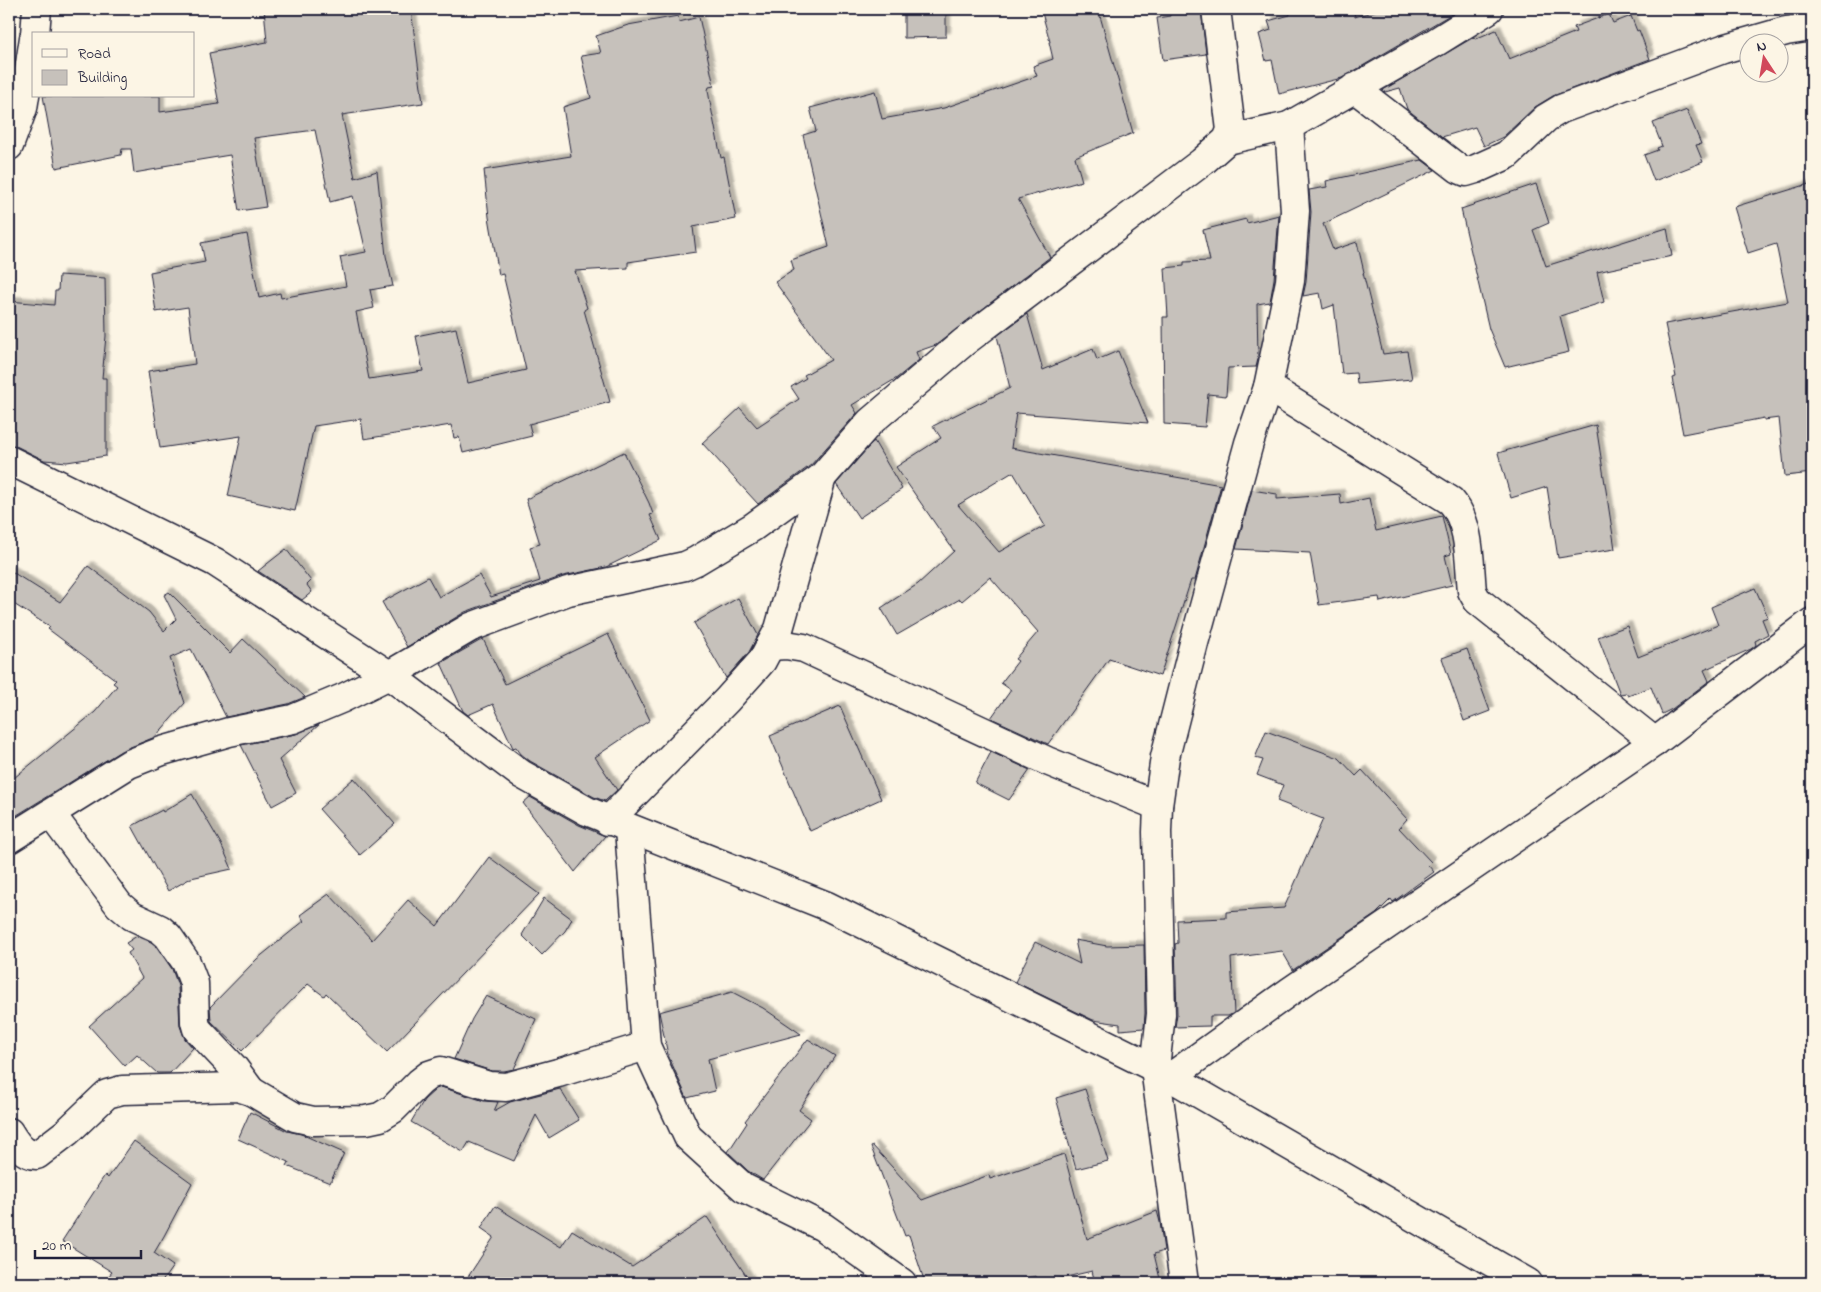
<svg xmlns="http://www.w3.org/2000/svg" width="1821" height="1292" viewBox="0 0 1821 1292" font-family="'Indie Flower',sans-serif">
<defs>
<filter id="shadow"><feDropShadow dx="4.5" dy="-4.5" stdDeviation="1" flood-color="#0004"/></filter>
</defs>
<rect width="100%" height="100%" fill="#fcf5e5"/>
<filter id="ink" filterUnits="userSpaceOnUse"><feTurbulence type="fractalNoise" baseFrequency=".02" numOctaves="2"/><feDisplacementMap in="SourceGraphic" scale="10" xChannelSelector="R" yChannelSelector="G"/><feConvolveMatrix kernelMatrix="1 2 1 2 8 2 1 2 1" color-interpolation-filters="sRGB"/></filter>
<g filter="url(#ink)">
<!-- building -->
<g fill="#c6c1bb" stroke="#22223b" fill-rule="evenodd" filter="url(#shadow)">
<path d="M264,9H411L423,103L342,115L355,178L377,171L386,256L393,286L370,290L374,308L356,312L369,379L423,371L416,336L456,328L468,383L526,370L503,274L499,275L489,217L484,170L571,156L563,107L591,98L581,56L601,53L596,36L628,25L678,16L679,22L699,17L714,86L709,87L708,90L710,102L721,158L724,157L736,219L693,227L696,252L628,262V268L575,271L587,308L584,310L610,402L529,424L532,436L463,453L459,437L454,438L451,425L364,439L361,419L314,426L295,511L228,496L241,436L160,448L148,371L195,364L188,307L156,312L150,272L205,262L201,243L247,234L259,298L280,293L281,298L346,286L340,257L366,252L353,196L330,202L315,130L254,138L266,207L239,211L230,155L163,166V168L134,173L131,149H122L121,155L56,168L43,96H160V112L219,104L209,53L267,42Z"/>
<path d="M904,9H946V37L904,38Z"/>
<path d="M1041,9H1098L1133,133L1075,157L1082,181L1018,199L1050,257L936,345L916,352L919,360L897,378L852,405L857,413L811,465L758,504L702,443L740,408L757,427L799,399L791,387L806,378L804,375L831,360L775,282L794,270L791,260L829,247L803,135L816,131L810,108L875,91L882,119L944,108L1037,76L1033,66L1053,59L1049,42H1050Z"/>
<path d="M1170,9H1201L1206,54L1163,60L1157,18L1170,16Z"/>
<path d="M1289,9H1353L1355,17L1381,9H1460L1342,78L1279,94L1272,60L1266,61L1259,34L1271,30L1268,21L1290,15Z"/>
<path d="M1609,14L1613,23L1631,16L1637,31L1639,30L1650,59L1553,96L1535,107L1503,137L1484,146L1475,127L1442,137L1407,109L1400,88L1385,92L1383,90L1474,37L1475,39L1496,30L1509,59L1576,32L1574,27Z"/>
<path d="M1687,110L1701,144L1696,145L1703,162L1654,181L1644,155L1658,150L1657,148L1662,146L1653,123Z"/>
<path d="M1422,160L1435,170L1323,224L1333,250L1357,242L1364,272L1363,273L1383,354L1407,351L1412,379L1357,384L1356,373L1342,374L1334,305L1323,309L1320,293L1303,296L1306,282L1311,212L1309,190L1327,187L1326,181Z"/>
<path d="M1812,183V473L1785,476L1779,418L1764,420V418L1683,434L1672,378L1676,377L1665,324L1788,302L1776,244L1748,253L1734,207Z"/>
<path d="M1536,184L1549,223L1533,230L1546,266L1667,228L1672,256L1597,272L1604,302L1560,316L1569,352L1505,367L1489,329L1461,209Z"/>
<path d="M1279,215L1274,279L1270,302L1257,304L1258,359L1256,367L1228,368L1226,396L1208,394L1205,427L1164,424L1163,317H1168L1165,268L1184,266V262L1210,261L1203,230L1246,219L1247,223Z"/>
<path d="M59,275L105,278L106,336L102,378H106V456L67,462L44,460L16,446L9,444V301L54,305L55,291H58Z"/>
<path d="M1027,314L1043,370L1093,349L1097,360L1118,351L1148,423L1016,413L1011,448L1221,485L1195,580H1191L1160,676L1109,659L1048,744L991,718L1011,690L1001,683L1018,661L1015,659L1038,632L990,577L962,601L960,599L897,635L881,608L918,584L954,551L896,467L941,438L933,426L1010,388L997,336ZM1013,472L1045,526L999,552L958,505Z"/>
<path d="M1596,425L1615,549L1558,558L1547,487L1511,498L1498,453Z"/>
<path d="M874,441L902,489L859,518L836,484Z"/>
<path d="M624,452L649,503L653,514L650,515L661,540L606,567L563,576L465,612L407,647L382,602L428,577L439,597L479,575L491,597L540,581L530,547L540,544L526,499Z"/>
<path d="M1252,490L1277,494V499L1340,494L1341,504L1369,498L1376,531L1442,516L1451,554L1445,556L1452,585L1380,602L1379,597L1319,605L1310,553L1236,549Z"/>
<path d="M286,549L311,581L307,585L312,592L302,600L258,571Z"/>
<path d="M88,566L149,612L164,631L176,619L164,595L169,592L230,653L243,639L305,697L288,704L226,717L191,649L170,658L185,703L155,737L121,751L9,820V782L95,712L117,686L113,683L116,680L48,629L50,627L9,601V570L60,602Z"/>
<path d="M1755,588L1768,617L1762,619L1768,634L1755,641L1756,645L1751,649L1704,670L1709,681L1672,709L1662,714L1651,687L1628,696L1626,693L1620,694L1598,637L1627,626L1638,657L1718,625L1711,607Z"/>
<path d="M738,598L758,635L749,652L726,678L694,623Z"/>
<path d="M608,634L650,720L595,757L617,790L605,801L594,797L530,761L521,754L516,747L513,748L493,704L468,715L463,711L441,663L483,639L505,684Z"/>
<path d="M1467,649L1490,711L1464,721L1442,658Z"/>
<path d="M840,706L881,799L810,831L770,736Z"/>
<path d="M320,724L279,760L296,793L272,806L241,745L296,734Z"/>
<path d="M1266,731L1339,758L1356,776L1362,770L1407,819L1399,828L1431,862L1428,865L1434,872L1393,902L1391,899L1376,914L1293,970L1282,951L1231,958L1234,1013L1228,1016H1210V1026L1175,1027L1177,1014L1175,944L1178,943L1177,920L1226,918V912L1284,908L1323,819L1277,801L1283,785L1257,775L1263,760L1255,758Z"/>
<path d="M991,752L1030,770L1009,800L975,783Z"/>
<path d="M354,778L395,824L360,855L319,809Z"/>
<path d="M192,794L221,844L232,869L191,878L168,891L132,826L162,810L163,812Z"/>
<path d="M530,797L579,825L605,836L575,872L523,803Z"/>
<path d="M489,857L539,894L387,1052L326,993L324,996L308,984L242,1051L211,1021L210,1007L257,959L304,921L300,915L329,894L372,940L408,900L437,926Z"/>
<path d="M544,898L572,919L565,931L542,955L522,935Z"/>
<path d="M137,936L151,942L156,946L172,969L178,986L180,1026L185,1039L193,1048L170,1073H157L137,1055L125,1066L89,1026L142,978L128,953L132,950L126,943Z"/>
<path d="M1075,940L1107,946L1144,945L1145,1013L1144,1028L1120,1030V1024L1093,1020L1015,982L1035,942L1080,964Z"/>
<path d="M732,992L763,1008L801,1034L708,1059L715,1091L687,1098L668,1055L659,1012Z"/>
<path d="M486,996L536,1019L514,1069L504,1071H492L454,1059L472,1019Z"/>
<path d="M808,1039L835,1056L799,1110L811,1119L763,1180L748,1171L728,1152L747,1123L745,1121Z"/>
<path d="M441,1087L484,1101L498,1102L494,1111L510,1102L560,1089L579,1120L549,1138L536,1115L514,1161L469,1142L463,1152L411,1122L424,1100L436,1089Z"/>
<path d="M1085,1089L1108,1161L1076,1169L1056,1098Z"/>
<path d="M250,1112L287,1131L301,1134L344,1153L330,1183L287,1166L289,1162L238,1139Z"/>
<path d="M134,1141L192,1183L164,1236L154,1253L173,1266L161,1283H103L112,1272L62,1241L105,1175L108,1178Z"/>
<path d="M873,1146L922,1200L989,1175L990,1179L1064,1154L1087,1239L1157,1211L1160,1222L1164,1251L1154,1254L1161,1283H1095L1092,1271L1041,1283H1038L1036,1276L1002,1283H925L909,1235L905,1236L871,1147Z"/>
<path d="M495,1206L561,1247L572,1230L632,1267L707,1217L751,1283H464L494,1237L481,1228Z"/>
</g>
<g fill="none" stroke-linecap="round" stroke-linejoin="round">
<defs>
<g id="street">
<path d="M35,34L37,9"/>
<path d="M1354,88L1459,169L1466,172L1476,169L1507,155L1546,118L1561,109L1723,49L1786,31L1812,27"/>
<path d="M1227,140L1289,126L1436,42L1489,9"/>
<path d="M9,146L23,108L34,38"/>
<path d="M1268,387L1451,501C1471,524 1469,562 1472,591L1477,600L1655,742"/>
<path d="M9,460L215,562L389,675L521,774L587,811L827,906L1155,1068L1528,1283"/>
<path d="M770,646L786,645L804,648L1047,761L1158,806"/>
<path d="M51,814L119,905L132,916L160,929L168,936L186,962L194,983L195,1022L197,1029L234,1068L251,1091"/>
<path d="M608,821L727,700L762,661L779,629L822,477"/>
<path d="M629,829L646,1046L688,1137L744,1188L823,1227L902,1283"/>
<path d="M9,839L129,764L162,751L229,732L293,719L343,698L389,675L471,627L568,591L685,566L696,561L753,527L822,477L870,422L964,342L1202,162L1227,140L1231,130L1216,9"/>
<path d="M1172,1076L1289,992L1655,742L1812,622"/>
<path d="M9,1132C15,1142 24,1156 37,1155L67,1132L107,1094L122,1090L238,1087L251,1091L295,1117L313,1121L366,1120L380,1117L393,1109L420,1082L429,1075L441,1071L489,1086L506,1087L558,1073L646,1046"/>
<path d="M1184,1283L1155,1068L1161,1014L1157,832L1158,806L1165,757L1194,643L1249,443L1268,387L1290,281L1295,211L1289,126"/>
</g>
</defs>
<!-- street casing -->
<use href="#street" stroke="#22223b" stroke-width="31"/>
<!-- street -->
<use href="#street" stroke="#fcf5e5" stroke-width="28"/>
</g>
</g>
<!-- margin -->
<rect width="1821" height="1292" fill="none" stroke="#fcf5e5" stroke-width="30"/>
<rect x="15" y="15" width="1791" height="1262" fill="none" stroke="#22223b" stroke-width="2" filter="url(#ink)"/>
<!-- legend -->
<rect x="32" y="32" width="162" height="65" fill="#fcf5e5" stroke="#a5a1a1"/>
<rect x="42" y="49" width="25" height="8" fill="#fcf5e5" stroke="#a5a1a1"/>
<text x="78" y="58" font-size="15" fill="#22223b">Road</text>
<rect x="42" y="70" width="25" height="15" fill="#c6c1bb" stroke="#a5a1a1"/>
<text x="78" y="82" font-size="15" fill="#22223b">Building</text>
<!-- north arrow -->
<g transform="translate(1764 58) rotate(348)"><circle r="24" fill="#fcf5e5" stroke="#a5a1a1"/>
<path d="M0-4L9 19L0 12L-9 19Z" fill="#d1495b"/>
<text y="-8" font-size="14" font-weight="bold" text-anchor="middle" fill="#22223b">N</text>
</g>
<!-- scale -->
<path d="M35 1250v8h106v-8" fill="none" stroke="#22223b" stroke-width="2.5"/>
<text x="42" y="1250" font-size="15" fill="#22223b" stroke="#fcf5e5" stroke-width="4" paint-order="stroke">20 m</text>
</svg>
